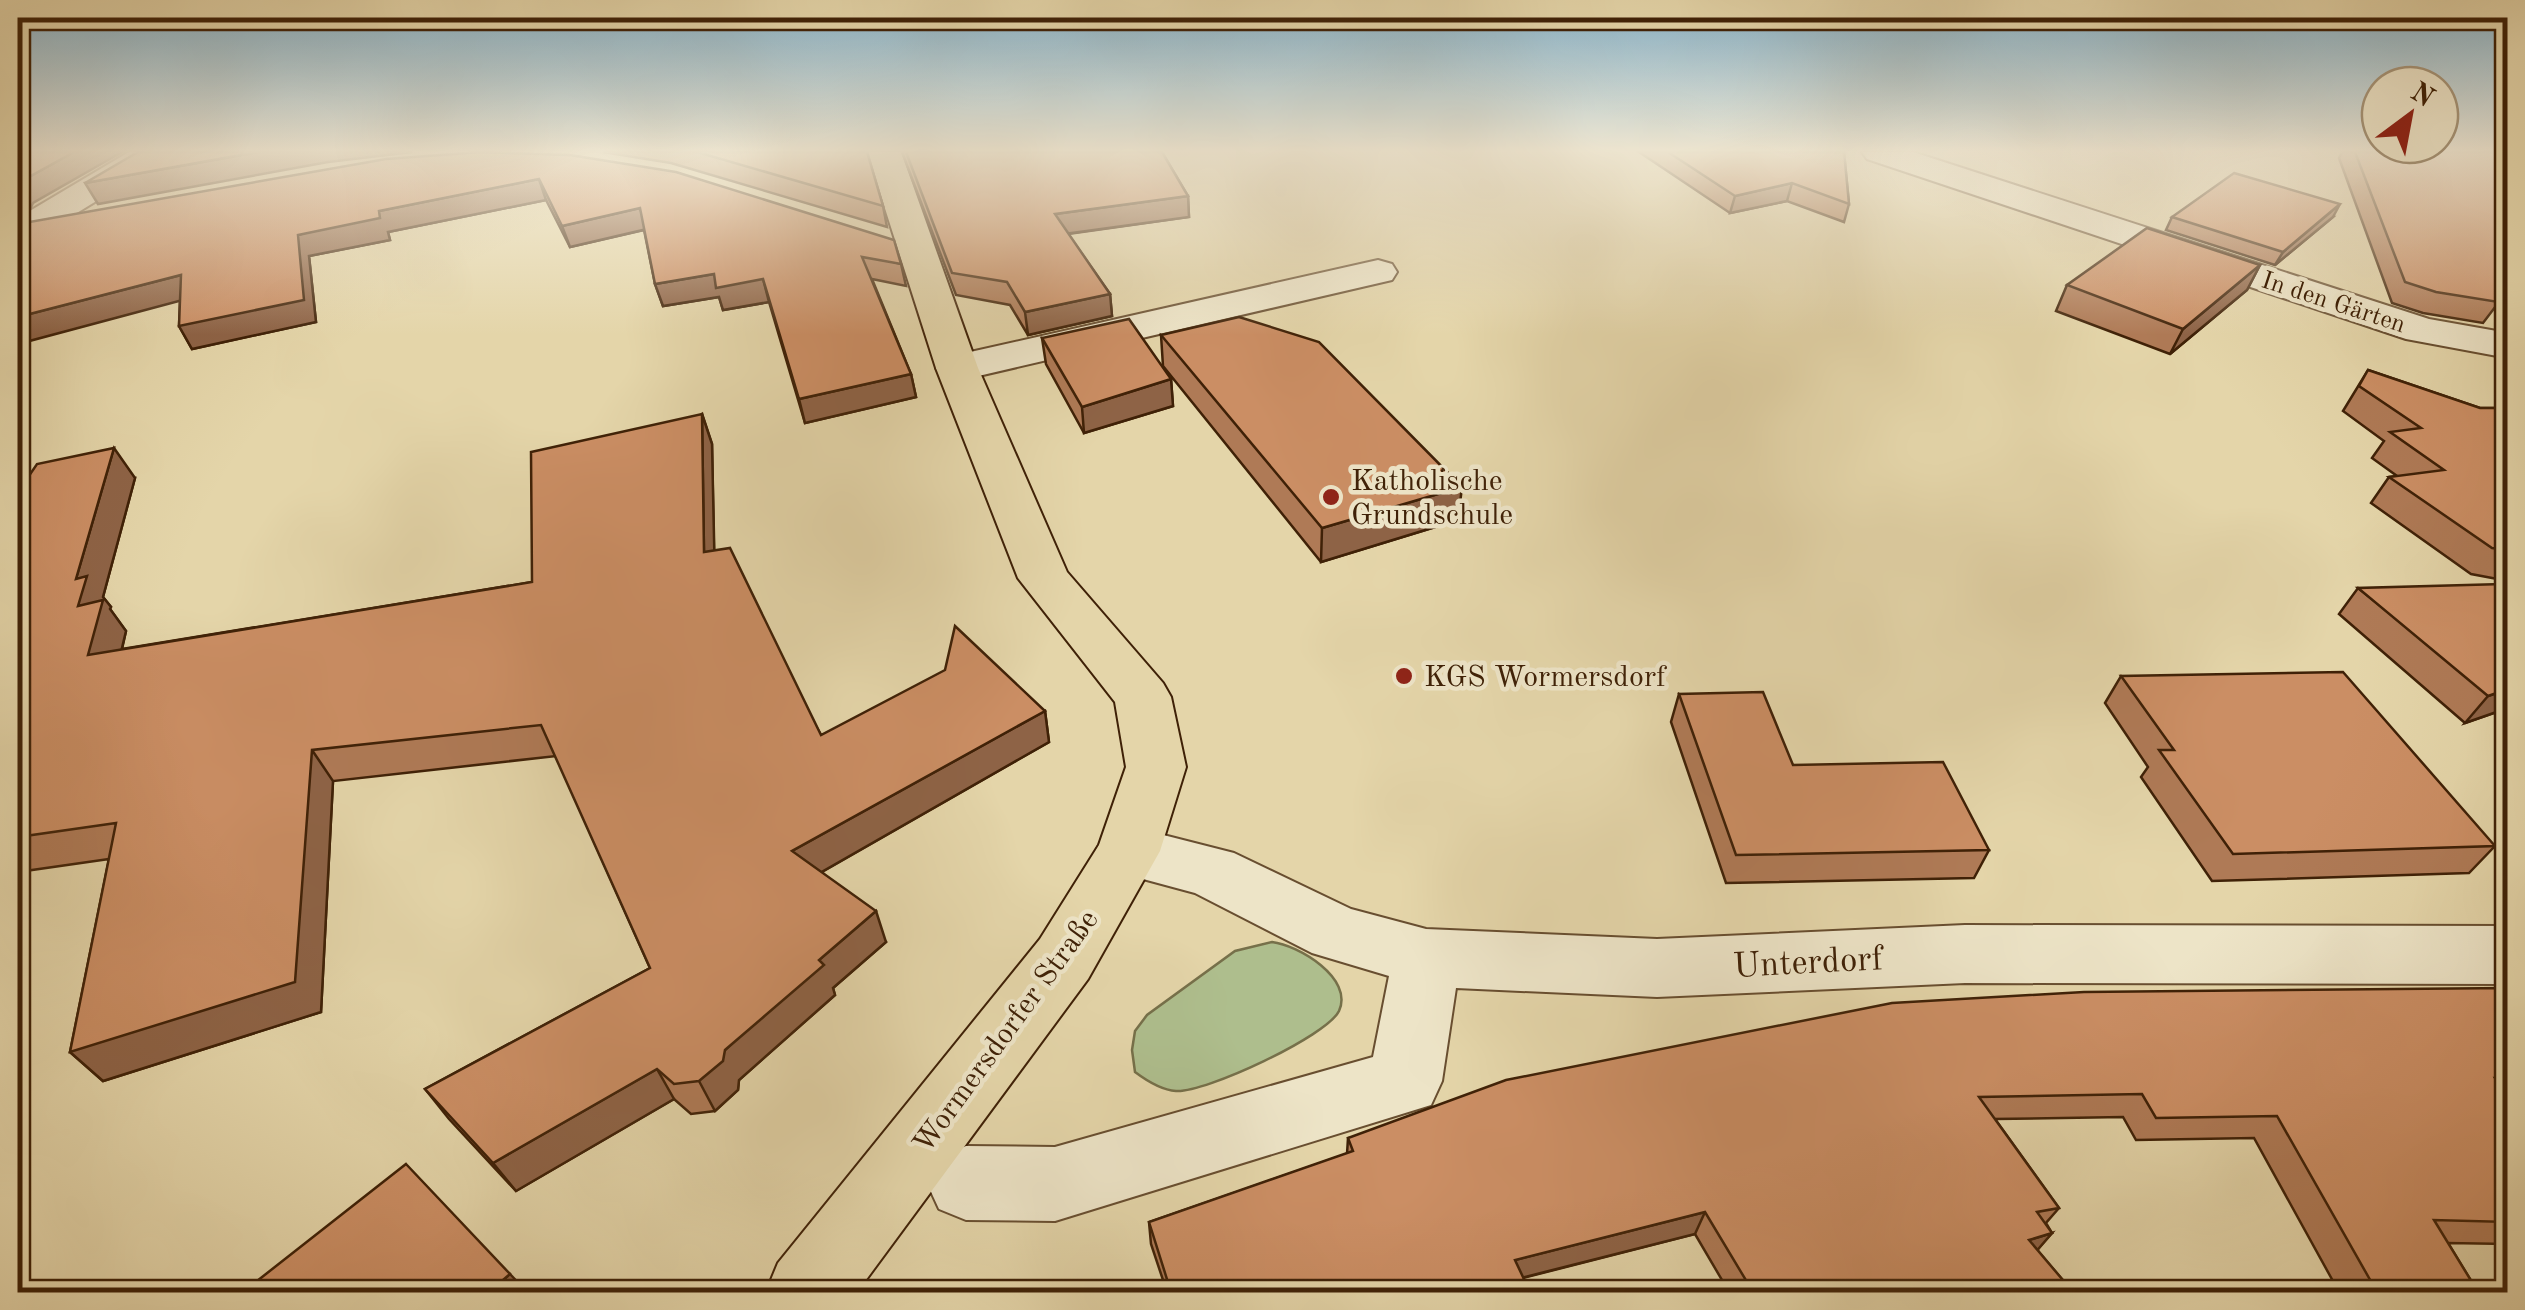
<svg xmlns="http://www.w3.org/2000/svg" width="2525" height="1310" viewBox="0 0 2525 1310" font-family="'Old Standard TT',serif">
<rect width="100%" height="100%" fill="#e4d5a9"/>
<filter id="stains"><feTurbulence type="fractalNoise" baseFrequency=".002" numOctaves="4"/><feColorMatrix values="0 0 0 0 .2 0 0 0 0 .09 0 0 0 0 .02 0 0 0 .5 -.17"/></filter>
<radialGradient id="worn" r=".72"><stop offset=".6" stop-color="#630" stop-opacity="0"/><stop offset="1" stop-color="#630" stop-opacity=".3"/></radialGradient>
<!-- green -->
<path fill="#aebe8d" stroke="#76704a" stroke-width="2.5" d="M1272,942C1298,945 1354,978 1339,1011C1327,1036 1205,1093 1176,1091C1161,1090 1147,1081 1135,1072L1132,1050L1135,1031L1147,1015L1235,951Z"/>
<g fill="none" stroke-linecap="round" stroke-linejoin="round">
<defs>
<g id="minor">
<path d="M129,152H170L165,159L31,241L18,244V218Z"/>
<path d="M1862,152H1913L2429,319L2508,333V358L2406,339L1867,159Z"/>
<path d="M1378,260L1392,264L1397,272L1392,280L957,381L942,377L936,368L942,359L957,355Z"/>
<path d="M1128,826L1234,853L1351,909L1426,929L1657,939L1965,925L2508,926V984L1965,983L1657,997L1456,988L1442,1081L1431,1105L1055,1221L966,1220L939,1209L927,1183L939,1157L966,1146L1055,1147L1373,1057L1389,976L1312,953L1195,893L1106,869L1096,851L1106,833Z"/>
</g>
<path id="major" d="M867,152H901L978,368L1067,572L1163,683L1171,697L1186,767L1160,851L1088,979L857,1292H766L778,1263L1040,939L1099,845L1126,767L1115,702L1018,578L936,368Z"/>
</defs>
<!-- minor casing -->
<use href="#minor" stroke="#684e30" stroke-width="4"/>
<!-- major casing -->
<use href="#major" stroke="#3f2107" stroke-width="4"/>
<!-- minor -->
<use href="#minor" fill="#ede4c7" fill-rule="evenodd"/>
<!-- major -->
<use href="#major" fill="#e4d5a9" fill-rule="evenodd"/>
</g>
<!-- wall -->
<g fill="#af7a56" stroke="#3f2107" stroke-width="2.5">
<path d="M481,152L901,264L906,286L872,279L911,374L916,397L805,423L769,302L723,310L719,297L663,306L655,284L644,230L570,247L546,200L388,232L390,240L309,256L316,322L192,349L179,326L180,300Z"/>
<path d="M603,152H867L883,206L887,227L671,163Z"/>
<path d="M902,152H1162L1188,196L1189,217L1068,234L1110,294L1112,316L1028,335L1010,305L956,295Z"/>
<path d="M1639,152H1844L1849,204L1844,222L1787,201L1730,213Z"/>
<path d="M2342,152H2508V290L2483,323L2423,313L2392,303L2339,158Z"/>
<path d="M2172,217H2333L2275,265L2166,230Z"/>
<path d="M2260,265L2247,290L2170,354L2056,311L2067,285Z"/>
<path d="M1161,335L1458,520L1321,562L1163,366Z"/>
<path d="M1042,338L1171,379L1173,406L1084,433L1046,364Z"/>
<path d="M2368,370L2480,408H2508V581L2471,574L2371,503L2389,477L2397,476L2372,458L2384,441L2343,411Z"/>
<path d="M702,414L712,444L714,551L821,735L1045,711L1049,742L822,872L886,942L833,988L835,995L739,1080L738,1090L715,1111L691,1114L674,1099L516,1191L449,1119L425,1089L650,968L556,756L333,781L321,1012L103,1081L70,1052L109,859L18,872V492L135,478L103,597L111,607L110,609L126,631L122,649L532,582Z"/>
<path d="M2358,588L2508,708L2465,723L2339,614Z"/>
<path d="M2121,676L2495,846L2469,873L2212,881L2141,777L2148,767L2105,703Z"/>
<path d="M1679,694L1793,765L1989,850L1974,878L1726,883L1671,722Z"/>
<path d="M2508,988V1244L2448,1243L2478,1292H2339L2254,1138L2136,1140L2123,1117L1995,1119L2059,1208L2046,1223L2052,1233L2037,1250L2073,1292H1729L1695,1234L1523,1278L1530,1292H1167L1151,1244L1149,1222L1347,1154L1348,1138Z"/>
</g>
<!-- shaded-wall -->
<g fill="#8e6346" stroke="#3f2107" stroke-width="2.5">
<path d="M74,152H122L33,203L27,216L18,221V187L20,182Z"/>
<path d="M258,152H412L328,162L98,204L85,183Z"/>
<path d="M539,179L546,200L388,232L390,240L309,256L316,322L192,349L179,326L298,235L379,211Z"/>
<path d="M1792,183L1787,201L1730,213L1735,196Z"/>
<path d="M1188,196L1189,217L1057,235L1055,214Z"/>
<path d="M2340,204L2333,217L2275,265L2283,252Z"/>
<path d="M640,208L647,229L570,247L562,226Z"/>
<path d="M2260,265L2247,290L2170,354L2183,329Z"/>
<path d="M714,274L763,279L769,302L723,310L719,297L663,306L655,284Z"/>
<path d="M181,275L194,297L18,344V317Z"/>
<path d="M1110,294L1112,316L1028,335L1025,312Z"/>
<path d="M911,374L916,397L805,423L799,399Z"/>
<path d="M1171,379L1173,406L1084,433L1082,407Z"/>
<path d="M702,414L712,444L715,583L704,552Z"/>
<path d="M114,448L135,478L103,597L111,607L110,609L126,631L113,686L88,655L78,606L76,579Z"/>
<path d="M1462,487L1458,520L1321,562L1322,528Z"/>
<path d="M2508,689V708L2465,723L2488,696Z"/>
<path d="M1045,711L1049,742L804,882L792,851Z"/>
<path d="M312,750L333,781L321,1012L103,1081L70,1052Z"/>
<path d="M876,911L886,942L833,988L835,995L739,1080L738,1090L715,1111L699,1081L725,1050L819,960Z"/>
<path d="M657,1069L674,1099L516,1191L493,1163Z"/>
<path d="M1705,1212L1695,1234L1509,1281L1515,1260Z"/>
<path d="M2052,1233L2034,1254L2029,1240Z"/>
<path d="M510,1274L527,1292H489Z"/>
</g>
<!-- building -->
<g fill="#cb8e64" stroke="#3f2107" stroke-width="2.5">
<path d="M18,152H74L20,182L18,187Z"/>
<path d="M138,152H258L85,183Z"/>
<path d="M481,152L570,155L676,172L894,240L901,264L862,257L911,374L799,399L763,279L716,288L714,274L655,284L640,208L562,226L539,179L379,211L380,218L298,235L304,300L179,326L181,275L18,317V224L386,159Z"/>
<path d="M697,152H867L883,206Z"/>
<path d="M906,152H1162L1188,196L1055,214L1110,294L1025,312L1007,282L952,273Z"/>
<path d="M1668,152H1844L1849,204L1792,183L1735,196Z"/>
<path d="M2355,152H2508V288L2498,302L2436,292L2405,282Z"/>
<path d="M2234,173L2340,204L2283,252L2172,217Z"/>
<path d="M2147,228L2260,265L2183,329L2067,285Z"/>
<path d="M1239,317L1319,342L1462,487L1322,528L1161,335Z"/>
<path d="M1129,319L1171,379L1082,407L1042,338Z"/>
<path d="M2368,370L2480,408H2508V550L2492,548L2389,477L2444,470L2390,432L2421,428L2359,386Z"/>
<path d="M702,414L704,552L730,548L821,735L945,670L955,626L1045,711L792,851L876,911L819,960L824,965L725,1050L723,1061L699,1081L674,1084L657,1069L493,1163L425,1089L650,968L541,725L312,750L295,982L70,1052L116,823L18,837V492L37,464L114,448L76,579L87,576L78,606L103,600L88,655L532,582L531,452Z"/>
<path d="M2503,584L2508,587V689L2488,696L2358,588Z"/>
<path d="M2343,672L2495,846L2233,854L2159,750H2174L2121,676Z"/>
<path d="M1763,692L1793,765L1943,762L1989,850L1736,855L1679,694Z"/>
<path d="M2508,988V1078H2495L2508,1097V1222L2434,1220L2478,1292H2377L2277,1116L2156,1118L2142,1094L1979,1097L2059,1208L2037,1212L2052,1233L2029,1240L2073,1292H1753L1705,1212L1515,1260L1530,1292H1171L1149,1222L1353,1151L1348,1138L1506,1080L1892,1003L2084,992Z"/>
<path d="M406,1164L510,1274L489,1292H243Z"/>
</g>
<!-- sky -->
<linearGradient id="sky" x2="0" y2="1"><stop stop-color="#87b6d0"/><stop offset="0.45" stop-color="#f3ecd8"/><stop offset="1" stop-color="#f3ecd8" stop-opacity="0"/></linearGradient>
<rect width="2525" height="335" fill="url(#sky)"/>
<!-- markers -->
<g fill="#8f2418" stroke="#ede4c7" stroke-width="4">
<circle cx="1331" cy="497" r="10"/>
<circle cx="1404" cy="676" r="10"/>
</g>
<g text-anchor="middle" stroke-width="9" stroke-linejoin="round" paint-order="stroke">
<!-- far-street labels -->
<g font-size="25" fill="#3f2107" stroke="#ede4c7">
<text transform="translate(2334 301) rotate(18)" y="9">In den Gärten</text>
</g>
<!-- poi labels -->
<g font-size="30" fill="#3f2107" stroke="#ede4c7" text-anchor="start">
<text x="1351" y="490">Katholische<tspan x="1351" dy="34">Grundschule</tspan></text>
<text x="1424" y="686">KGS Wormersdorf</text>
</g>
<!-- street labels -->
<g font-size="30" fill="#3f2107" stroke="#ede4c7">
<text transform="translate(1005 1031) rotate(-54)" y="10">Wormersdorfer Straße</text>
</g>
<!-- near-street labels -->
<g font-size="35" fill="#3f2107" stroke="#ede4c7">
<text transform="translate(1808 961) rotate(-3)" y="12">Unterdorf</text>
</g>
</g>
<!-- margin -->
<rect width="2525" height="1310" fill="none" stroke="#e4d5a9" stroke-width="60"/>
<rect x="20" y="20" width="2485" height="1270" fill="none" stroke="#3f2107" stroke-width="5"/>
<rect x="30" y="30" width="2465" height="1250" fill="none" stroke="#3f2107" stroke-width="2.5"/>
<!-- north arrow -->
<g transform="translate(2410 115) rotate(32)"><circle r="48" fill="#ede4c7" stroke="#a7967a" stroke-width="2.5"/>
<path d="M0-8L18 38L0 25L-18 38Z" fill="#8f2418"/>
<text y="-15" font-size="28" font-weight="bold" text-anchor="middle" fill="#3f2107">N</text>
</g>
<rect width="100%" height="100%" filter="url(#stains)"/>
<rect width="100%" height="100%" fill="url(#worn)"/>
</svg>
